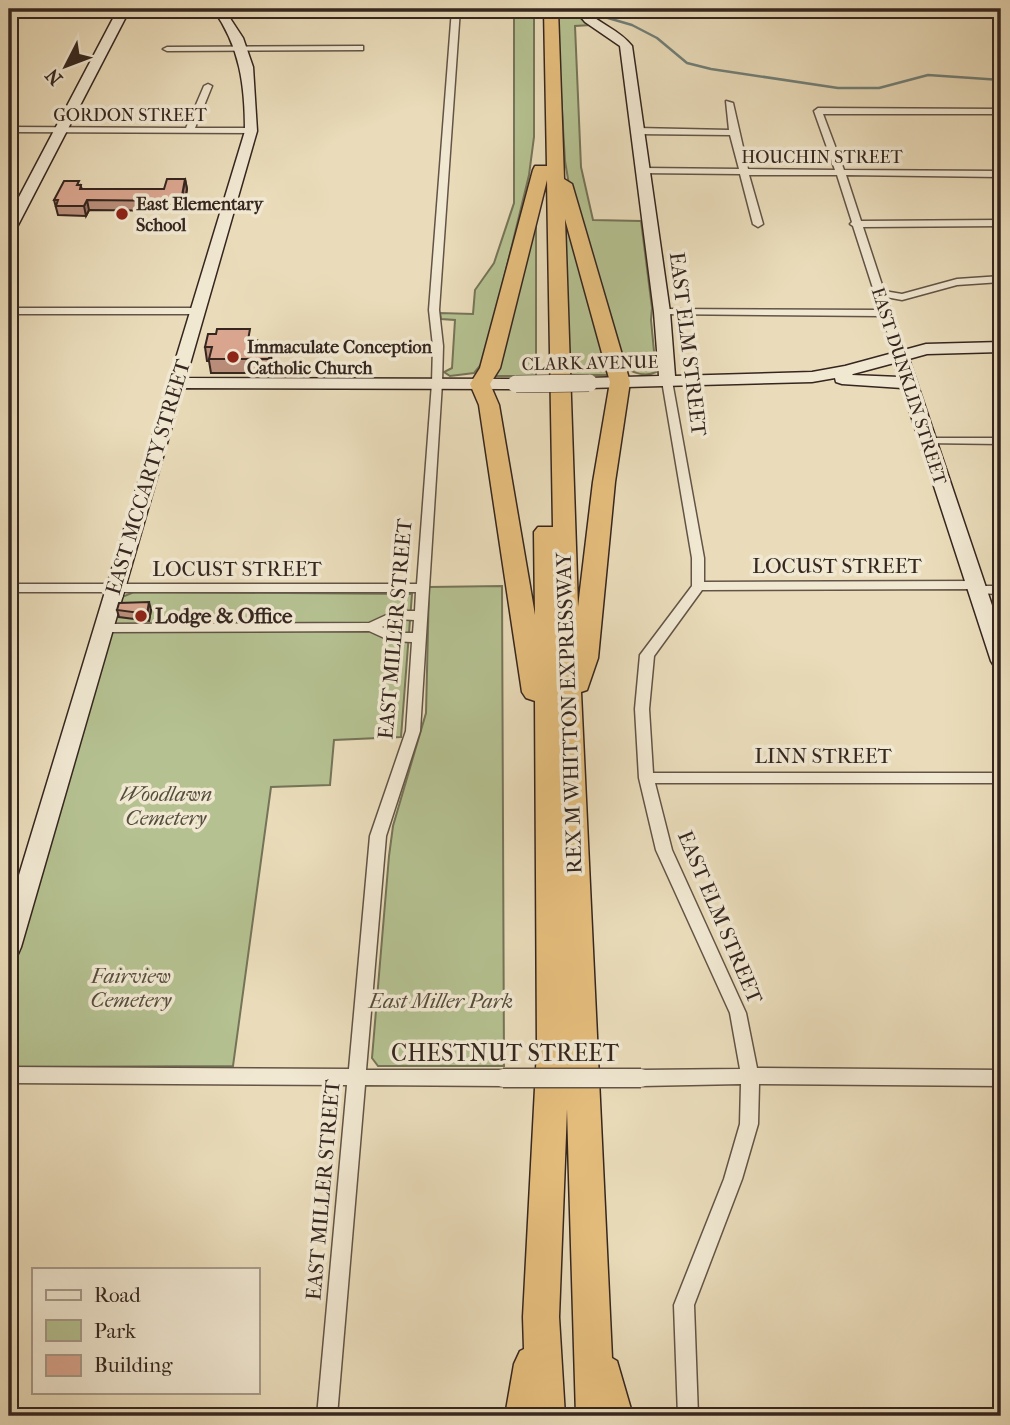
<svg xmlns="http://www.w3.org/2000/svg" width="1010" height="1425" viewBox="0 0 1010 1425" font-family="'IM FELL French Canon',serif">
<rect width="100%" height="100%" fill="#eadcba"/>
<filter id="stains"><feTurbulence type="fractalNoise" baseFrequency=".00286" numOctaves="4"/><feColorMatrix values="0 0 0 0 .2 0 0 0 0 .09 0 0 0 0 .02 0 0 0 .5 -.17"/></filter>
<radialGradient id="worn" r=".72"><stop offset=".6" stop-color="#630" stop-opacity="0"/><stop offset="1" stop-color="#630" stop-opacity=".3"/></radialGradient>
<!-- green -->
<g fill="#b5c191" stroke="#757458" stroke-width="2">
<path d="M514,9H534V137L529,175L484,361L474,373L450,376L444,372L452,368L455,320L441,319L440,313L473,314L475,290L494,263L514,203Z"/>
<path d="M556,9H573L577,16L592,25L575,26L581,167L593,220L641,221L652,308L651,320L656,372C644,378 631,372 621,365L571,197L565,161Z"/>
<path d="M563,200L609,375H568Z"/>
<path d="M536,217V376H496L493,372Z"/>
<path d="M502,586L504,1066H378L372,1058L389,856L393,826L426,713L429,587Z"/>
<path d="M134,592L412,594L401,737L334,740L330,785L271,787L233,1066L9,1067V975L31,908L122,597Z"/>
</g>
<g fill="none" stroke-linecap="round" stroke-linejoin="round">
<!-- stream -->
<path stroke="#707f79" stroke-width="2.5" d="M596,9L608,18L632,25L657,38L687,63L711,69L838,88H879L928,75L1001,80"/>
<defs>
<g id="street">
<path d="M452,9H460L439,310L443,346L442,383L420,731L386,836L366,1070H503L509,1073L512,1078L509,1083L503,1086L365,1085L337,1416H317L347,1085L9,1083V1067L349,1069L370,836L406,731L412,642L391,641L369,631L104,632L97,628L104,624L369,623L395,611H415L416,592H9V584H417L432,383L433,346L429,310ZM397,619L414,620L413,633H393L382,627Z"/>
<path d="M360,46H363V50L167,51L163,49L167,47Z"/>
<path d="M208,84L212,86L195,128H251L255,131L254,133L9,132V127L186,128L204,86Z"/>
<path d="M726,101L733,103L748,169L835,170L814,111L818,108L1001,109V114H823L844,170L1001,171V177L846,175L861,221L1001,220V226L863,227L884,291L902,294L957,279L1001,276V282L957,285L902,300L886,297L905,356L900,359L895,356L882,316L658,314L657,312L662,309L880,310L853,226L850,224L852,222L837,175H749L763,224L758,227L753,224L740,174L640,173V169L643,168L739,169L730,135L637,134L633,131L637,128L729,130Z"/>
<path d="M9,308H197L202,311L197,314H9Z"/>
<path d="M667,378L672,381L704,558V582L976,581L981,582L982,586H1001V594L972,593L971,589L702,590L654,656L649,709L653,773H1001V783H655L672,850L746,1013L757,1068L1001,1070V1086L759,1084L758,1124L742,1179L694,1305L698,1416H678L674,1305L724,1179L740,1124L741,1084L641,1086L635,1083L632,1078L635,1073L641,1070L740,1069L730,1013L656,850L639,778L635,709L640,655L692,586V558L662,381Z"/>
<path d="M928,438H1001V444L924,443L922,441Z"/>
</g>
<g id="secondary">
<path d="M118,9H130L16,229L9,233V216Z"/>
<path d="M213,9H224L243,38L253,67L257,131L186,378L516,379L524,384L516,389L183,388L21,947L18,954L9,957V908L245,131C245,85 240,47 213,9Z"/>
<path d="M574,9H585C598,24 619,29 632,46L670,312L675,376L812,372L845,366L926,344L1001,342V352L927,354L909,359L1001,632V668L994,666L991,661L902,388L842,384L836,382L835,378L812,382L589,388L581,383L589,378L659,376L654,312L620,46L585,22ZM894,363L899,377L852,375L853,374Z"/>
</g>
<path id="highway" d="M544,9H558L564,179L572,184L630,382L615,482L598,658L587,690L581,692L612,1358L617,1361L633,1416H576L567,1109L559,1317L565,1416H505L514,1364L520,1351L524,1349L523,1317L537,1050L535,701L526,698L522,692L479,405L470,384L480,368L533,170L535,166H547ZM547,180L553,527H538L534,532L535,615L499,405L490,384L500,368ZM565,219L610,382L593,482L578,607Z"/>
</defs>
<!-- street casing -->
<use href="#street" stroke="#625446" stroke-width="3"/>
<!-- secondary casing -->
<use href="#secondary" stroke="#35261f" stroke-width="3"/>
<!-- highway casing -->
<use href="#highway" stroke="#35261f" stroke-width="3"/>
<!-- street -->
<use href="#street" fill="#f1e8d2" fill-rule="evenodd"/>
<!-- secondary -->
<use href="#secondary" fill="#f1e8d2" fill-rule="evenodd"/>
<!-- highway -->
<use href="#highway" fill="#e5be7d" fill-rule="evenodd"/>
<defs>
<path id="street-bridge" d="M503,1078H641"/>
<path id="secondary-bridge" d="M516,384L589,383"/>
</defs>
<!-- street-bridge casing -->
<use href="#street-bridge" stroke="#625446" stroke-width="21" stroke-linecap="butt"/>
<!-- secondary-bridge casing -->
<use href="#secondary-bridge" stroke="#35261f" stroke-width="18" stroke-linecap="butt"/>
<!-- street-bridge -->
<use href="#street-bridge" stroke="#f1e8d2" stroke-width="18"/>
<!-- secondary-bridge -->
<use href="#secondary-bridge" stroke="#f1e8d2" stroke-width="17"/>
</g>
<!-- wall -->
<g fill="#bb8f7c" stroke="#35261f" stroke-width="2">
<path d="M185,179L187,189L183,211L89,210L86,216L58,215L54,200L80,185L82,189H164Z"/>
<path d="M252,340L272,362L270,373H211L209,361H207L205,347Z"/>
<path d="M117,610H151L149,621L119,617Z"/>
</g>
<!-- shaded-wall -->
<g fill="#997465" stroke="#35261f" stroke-width="2">
<path d="M185,179L187,189L183,211L181,201Z"/>
<path d="M87,200L89,210L86,216L84,206Z"/>
<path d="M270,348L272,362L270,373L269,359Z"/>
<path d="M149,602L151,610L149,621L147,614Z"/>
</g>
<!-- building -->
<g fill="#daa690" stroke="#35261f" stroke-width="2">
<path d="M167,179H185L181,201L87,200L84,206H56L58,200H54L64,181H79L77,185H81L80,189H164Z"/>
<path d="M217,329H250L248,340H257L255,346L270,348L269,359H209L212,347H205L208,334H216Z"/>
<path d="M149,602L147,614L117,610L119,603Z"/>
</g>
<!-- markers -->
<g fill="#8f2418" stroke="#f1e8d2" stroke-width="2.5">
<circle cx="122" cy="214" r="7"/>
<circle cx="233" cy="357" r="7"/>
<circle cx="141" cy="616" r="7"/>
</g>
<g text-anchor="middle" stroke-width="7" stroke-linejoin="round" paint-order="stroke">
<!-- far-street labels -->
<g font-size="18" fill="#35261f" stroke="#f1e8d2">
<text x="130" y="121">GORDON STREET</text>
<text x="822" y="163">HOUCHIN STREET</text>
<text transform="translate(590 363) rotate(-1)" y="6">CLARK AVENUE</text>
<text transform="translate(909 386) rotate(72)" y="6">EAST DUNKLIN STREET</text>
</g>
<!-- far-poi labels -->
<g font-size="18" font-weight="bold" fill="#35261f" stroke="#f1e8d2" text-anchor="start">
<text x="136" y="210">East Elementary<tspan x="136" dy="21">School</tspan></text>
<text x="247" y="353">Immaculate Conception<tspan x="247" dy="21">Catholic Church</tspan></text>
</g>
<!-- street labels -->
<g font-size="21" fill="#35261f" stroke="#f1e8d2">
<text transform="translate(688 344) rotate(83)" y="7">EAST ELM STREET</text>
<text transform="translate(148 477) rotate(-73)" y="7">EAST MCCARTY STREET</text>
<text x="837" y="573">LOCUST STREET</text>
<text x="237" y="576">LOCUST STREET</text>
<text transform="translate(395 629) rotate(-85)" y="7">EAST MILLER STREET</text>
<text transform="translate(569 713) rotate(-92)" y="7">REX M WHITTON EXPRESSWAY</text>
<text x="823" y="763">LINN STREET</text>
<text transform="translate(720 917) rotate(67)" y="7">EAST ELM STREET</text>
<text transform="translate(323 1190) rotate(-85)" y="7">EAST MILLER STREET</text>
</g>
<!-- poi labels -->
<g font-size="21" font-weight="bold" fill="#35261f" stroke="#f1e8d2" text-anchor="start">
<text x="155" y="623">Lodge &amp; Office</text>
</g>
<!-- park labels -->
<g font-size="21" font-style="italic" fill="#554d3c" stroke="#f1e8d2">
<text x="166" y="801">Woodlawn<tspan x="166" dy="24">Cemetery</tspan></text>
<text x="131" y="983">Fairview<tspan x="131" dy="24">Cemetery</tspan></text>
<text x="441" y="1008">East Miller Park</text>
</g>
<!-- near-street labels -->
<g font-size="24" fill="#35261f" stroke="#f1e8d2">
<text x="505" y="1061">CHESTNUT STREET</text>
</g>
</g>
<!-- margin -->
<rect width="1010" height="1425" fill="none" stroke="#eadcba" stroke-width="35"/>
<rect x="10" y="10" width="989" height="1404" fill="none" stroke="#35261f" stroke-width="3.5"/>
<rect x="18" y="18" width="975" height="1390" fill="none" stroke="#35261f" stroke-width="2"/>
<!-- legend -->
<rect x="32" y="1268" width="228" height="126" fill="#f1e8d2" stroke="#a69a8a" stroke-width="2"/>
<rect x="46" y="1290" width="35" height="10" fill="#f1e8d2" stroke="#a69a8a" stroke-width="2"/>
<text x="94" y="1302" font-size="21" fill="#35261f">Road</text>
<rect x="46" y="1320" width="35" height="21" fill="#b5c191" stroke="#a69a8a" stroke-width="2"/>
<text x="94" y="1338" font-size="21" fill="#35261f">Park</text>
<rect x="46" y="1355" width="35" height="21" fill="#daa690" stroke="#a69a8a" stroke-width="2"/>
<text x="94" y="1372" font-size="21" fill="#35261f">Building</text>
<!-- north arrow -->
<g transform="translate(66 66) rotate(228)" stroke="#f1e8d2" stroke-width="5" paint-order="stroke">
<path d="M0-5L12 26L0 18L-12 26Z" fill="#35261f"/>
<text y="-10" font-size="19" font-weight="bold" text-anchor="middle" fill="#35261f">N</text>
</g>
<rect width="100%" height="100%" filter="url(#stains)"/>
<rect width="100%" height="100%" fill="url(#worn)"/>
</svg>
